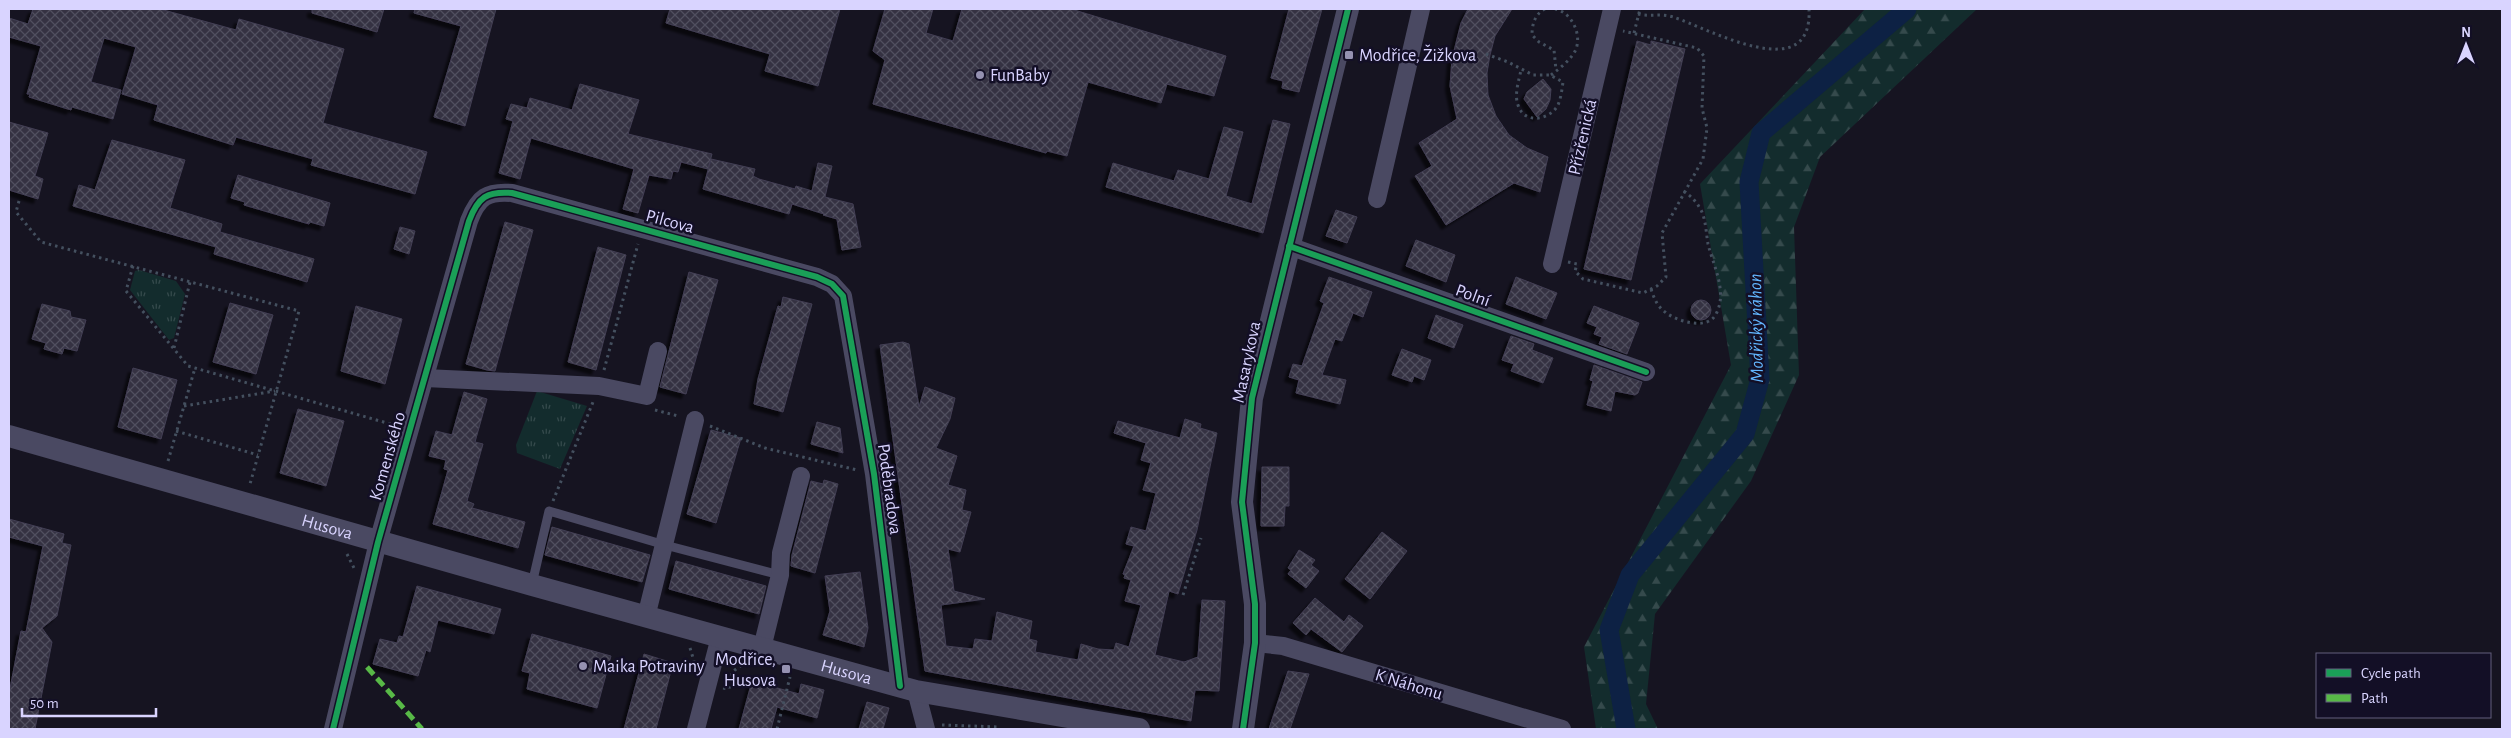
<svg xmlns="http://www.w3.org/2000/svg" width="2511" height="738" viewBox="0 0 2511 738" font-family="'Alegreya Sans',sans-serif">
<defs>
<pattern id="grass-tufts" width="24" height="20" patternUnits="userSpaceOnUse" patternTransform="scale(1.25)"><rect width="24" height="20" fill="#132c2d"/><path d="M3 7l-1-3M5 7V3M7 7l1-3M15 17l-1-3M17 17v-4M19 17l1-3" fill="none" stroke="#354a4c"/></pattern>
<pattern id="forest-firs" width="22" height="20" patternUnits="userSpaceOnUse" patternTransform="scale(1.25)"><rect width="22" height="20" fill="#132c2d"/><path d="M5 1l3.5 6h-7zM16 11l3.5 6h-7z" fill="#354a4c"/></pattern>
<pattern id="building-cross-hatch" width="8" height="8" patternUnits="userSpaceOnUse" patternTransform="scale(1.25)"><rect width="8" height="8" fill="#343243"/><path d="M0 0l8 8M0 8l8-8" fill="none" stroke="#514f5f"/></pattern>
<filter id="shadow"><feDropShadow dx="-4.5" dy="4.5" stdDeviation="1" flood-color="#0009"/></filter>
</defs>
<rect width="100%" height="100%" fill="#161421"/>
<!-- grass -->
<g fill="url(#grass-tufts)">
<path d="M139,270L176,281L185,294L174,338L169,340L130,290L135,271Z"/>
<path d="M537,391L587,406L560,469L517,453L516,445Z"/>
</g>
<!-- forest -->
<path fill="url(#forest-firs)" d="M1865,9H1977L1820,157L1794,227L1799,375L1751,481L1655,614L1646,704L1658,729H1596L1584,647L1731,365L1700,184Z"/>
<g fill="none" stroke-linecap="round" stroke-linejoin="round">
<!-- canal -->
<path stroke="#0d2144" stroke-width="19" d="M1626,729L1609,630L1630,575L1745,434L1760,379L1749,182L1761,133L1907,9"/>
</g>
<!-- building -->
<g fill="url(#building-cross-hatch)" stroke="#433f54" filter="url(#shadow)">
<path d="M33,9H160L236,30L239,19L344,49L323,123L427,152L415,194L311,165L313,159L236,137L233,145L154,120L158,105L122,94L136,47L104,38L91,82L121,90L113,119L72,107L71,110L29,97L30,94H27L41,46L9,37V18L28,24Z"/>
<path d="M312,9H384L377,32L312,13Z"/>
<path d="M415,9H496L465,126L434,117L461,26L414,13Z"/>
<path d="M670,9H840L818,86L765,71L770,54L666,23Z"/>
<path d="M885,9H933L926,33L953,41L962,9H1071L1226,56L1214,96L1167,84L1161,103L1088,82L1067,156L1047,151L1046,153L873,104L885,60L873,51Z"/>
<path d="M1289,9H1322L1299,92L1282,88L1283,81L1271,78Z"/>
<path d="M1468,9H1512L1495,36L1490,55L1487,73L1488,95L1496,116L1509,135L1527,148L1548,157L1540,192L1514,183L1446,225L1415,176L1432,166L1419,143L1457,119L1450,86L1452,59L1461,23Z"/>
<path d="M1637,41L1651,45V41L1685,49L1631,280L1584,269Z"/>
<path d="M1543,79L1551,89L1550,100L1546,109L1537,117L1524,99L1527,92Z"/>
<path d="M580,84L639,100L628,134L712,154L708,169L681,162L678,172L673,171L671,179L649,175L638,213L623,209L634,169L531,138L520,179L499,173L513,121L506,119L511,104L527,108L530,98L572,110Z"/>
<path d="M1273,120L1290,124L1263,233L1106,187L1113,163L1174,181L1178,170L1209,179L1224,127L1243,132L1226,196L1252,204Z"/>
<path d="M9,122L48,133L35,176L43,179L38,199L9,190Z"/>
<path d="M112,140L185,160L170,208L222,224L220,232L314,259L307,282L214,254L216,247L73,206L79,185L95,190Z"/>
<path d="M711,159L755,169L753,176L759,179L795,189L796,186L812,191L818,163L832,166L825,197L853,204L861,247L842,250L837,219L823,215L824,214L792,204L789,214L703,189Z"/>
<path d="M238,175L330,203L324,226L310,222L309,224L244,205L245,202L231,198Z"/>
<path d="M1336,210L1357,217L1347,243L1326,236Z"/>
<path d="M505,222L533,230L495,371L487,370L466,364Z"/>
<path d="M400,227L415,231L409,254L394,249Z"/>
<path d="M1416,240L1455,255L1446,282L1406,266Z"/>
<path d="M598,247L626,255L596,370L568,362Z"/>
<path d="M689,272L718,280L686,394L660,387Z"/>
<path d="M1329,277L1372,292L1363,317L1353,313L1342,341L1335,339L1322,375L1346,380L1340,404L1296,393L1299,380L1289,377L1293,364L1302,366L1324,303L1320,301Z"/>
<path d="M1516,277L1557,293L1546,319L1506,304Z"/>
<path d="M783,297L812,304L783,412L754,404L758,379L778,306L781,307Z"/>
<circle cx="1701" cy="310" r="10"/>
<path d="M230,303L273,315L256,374L213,362Z"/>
<path d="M42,304L70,311L71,317L86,320L77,351L64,348L62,354L44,349L46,343L32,339Z"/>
<path d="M356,306L402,319L385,384L341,371Z"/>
<path d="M1594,306L1639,323L1627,354L1599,344L1602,337L1594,334L1597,327L1587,323Z"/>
<path d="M1436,315L1463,325L1454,348L1428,338Z"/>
<path d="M1511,336L1534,344L1532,350L1553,358L1543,383L1511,371L1514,364L1502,360Z"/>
<path d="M903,342L909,344L919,407L925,387L955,398L950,419L936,448L957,456L948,485L966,490L962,510L971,512L960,552L948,549L952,575L954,591L985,599L941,605L946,646L973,649L975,639L992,641L997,612L1032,621L1029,639L1037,641L1035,652L1078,660L1081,644L1098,649L1114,650L1116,643L1129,647L1141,605L1125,601L1131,580L1124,578L1125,575L1123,574L1134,546L1126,544L1131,527L1146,531L1156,493L1143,490L1151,463L1141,460L1146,443L1114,433L1118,421L1180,438L1185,419L1201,424L1200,428L1217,433L1197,530L1178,594L1169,591L1155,655L1184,662L1198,657L1202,600L1225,601L1219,691L1195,690L1191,721L925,671L880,345Z"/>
<path d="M1402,349L1431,360L1424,380L1414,376L1412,382L1392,375Z"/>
<path d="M1594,365L1642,382L1638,393L1635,395L1615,391L1611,411L1587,405L1593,381L1590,380Z"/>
<path d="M133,368L177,380L161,439L118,427Z"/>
<path d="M464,392L487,399L475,442L483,444L467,501L474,504L472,508L525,522L518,548L433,524L448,470L444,469L446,460L429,456L436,431L452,435Z"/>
<path d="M298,409L344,421L326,486L280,473Z"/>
<path d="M817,422L840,428L843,453L811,444Z"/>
<path d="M711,430L741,438L716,523L687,514Z"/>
<path d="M1262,467H1289V506H1285L1284,526H1261Z"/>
<path d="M824,480L838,484L815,573L791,566L792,555L811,481L823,484Z"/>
<path d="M9,519L64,534L62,543L71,545L57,616L42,628L52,642L35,729H9V694L21,631L26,632L43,546L9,537Z"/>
<path d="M552,527L650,555L642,582L545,555Z"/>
<path d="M1382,532L1407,551L1370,599L1345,579Z"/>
<path d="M1299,550L1315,560L1311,565L1319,571L1306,588L1288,574L1291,570L1288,568Z"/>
<path d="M676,561L766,586L759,614L669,589Z"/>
<path d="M860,572L868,628L864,647L823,635L830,611L825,576Z"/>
<path d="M417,586L501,609L494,634L438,620L430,652L426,650L418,676L373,664L380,639L397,643L399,636L403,637Z"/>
<path d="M1315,598L1344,622L1349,615L1363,626L1342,652L1311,629L1306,635L1293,623Z"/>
<path d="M532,634L611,656L597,708L527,689L530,673L522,671Z"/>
<path d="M644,654L673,663L656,729H624Z"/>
<path d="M1288,671L1309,674L1290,729H1269Z"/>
<path d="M752,681L799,694L801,684L824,690L817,718L777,707L771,729H739Z"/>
<path d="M867,702L889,708L883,729H859Z"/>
</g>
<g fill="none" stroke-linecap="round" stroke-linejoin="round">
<!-- path -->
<g stroke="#44505f" stroke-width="3" stroke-dasharray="2.5 4" stroke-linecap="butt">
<path d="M1545,9C1535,14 1532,24 1532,35L1539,42L1554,50L1556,70"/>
<path d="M1638,14C1650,17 1661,13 1673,17C1708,28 1813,88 1809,9"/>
<path d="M1634,33L1640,9"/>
<path d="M1486,54L1508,62L1533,75H1550L1563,82C1562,89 1561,98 1558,105C1550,120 1524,125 1518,105C1514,95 1519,80 1521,70"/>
<path d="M1551,75C1559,69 1568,62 1574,53C1584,37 1572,12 1555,9"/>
<path d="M19,201L16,212L41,242L299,311L250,484"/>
<path d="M1568,262L1577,264L1575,271L1583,279L1643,293L1657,286L1666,277L1662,233L1703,159L1707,128L1702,108L1704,56L1697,48L1623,31"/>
<path d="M133,266L126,291L188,366L394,425"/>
<path d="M1651,289C1654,298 1657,306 1665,312C1676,321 1708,331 1716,314C1728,292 1713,265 1708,244C1706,233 1706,220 1701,210C1696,201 1691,196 1683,191"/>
<path d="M174,348L190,282"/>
<path d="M604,370L638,244"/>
<path d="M184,406L275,391"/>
<path d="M655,410L678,416"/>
<path d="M710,426L765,448L857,470"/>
<path d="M176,431L258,455"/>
<path d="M168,461L195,368"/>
<path d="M553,501L593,402"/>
<path d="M347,554L354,568"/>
<path d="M1183,595L1201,538"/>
<path d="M690,648L694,661"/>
<path d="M723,688L729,689L732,672L742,665"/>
<path d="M942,725L1000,727"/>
<path d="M777,729L790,677"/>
</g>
<!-- service -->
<path stroke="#4a4962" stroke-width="9" d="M532,584L549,511L665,545L780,575"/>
<!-- minor -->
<g stroke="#4a4962" stroke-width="18">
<path d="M1377,199L1421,9"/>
<path d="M1289,246L1646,372"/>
<path d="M1552,264L1612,9"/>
<path d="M425,378L599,386L647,396L658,351"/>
<path d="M646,617L695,420"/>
<path d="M1255,643L1283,646L1562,729"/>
<path d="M762,648L780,575L781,553L801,476"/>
<path d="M916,691L926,729"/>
<path d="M333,729L378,542L469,221C478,197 487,191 512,193L817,277L832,284L843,296L874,474L900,686"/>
<path d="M696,729L720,637"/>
</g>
<!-- tertiary -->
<g stroke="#4a4962" stroke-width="22">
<path id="s1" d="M9,436L532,585L916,691L1139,729"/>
<path d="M1243,729L1255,643V604L1242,502L1252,398L1348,9"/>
</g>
<!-- quiet -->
<path stroke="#58b947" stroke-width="5" stroke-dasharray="10 5" stroke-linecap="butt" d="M367,667L422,729"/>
<defs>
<g id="cycleway">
<path d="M1289,246L1646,372"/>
<path d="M333,729L378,542L469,221C478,197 487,191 512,193L817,277L832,284L843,296L874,474L900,686"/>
<path d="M1243,729L1255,643V604L1242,502L1252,398L1348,9"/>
</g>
</defs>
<!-- cycleway casing -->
<use href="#cycleway" stroke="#130f26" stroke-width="9"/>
<!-- cycleway -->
<use href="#cycleway" stroke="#1a9f57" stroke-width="6"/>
</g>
<!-- markers -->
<g fill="#9591b1" stroke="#130f26" stroke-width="2">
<rect x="1344" y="50" width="10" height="10" rx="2.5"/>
<circle cx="980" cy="75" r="5"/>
<circle cx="583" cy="666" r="5"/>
<rect x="781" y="664" width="10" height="10" rx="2.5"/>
</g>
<g text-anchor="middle" stroke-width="5" stroke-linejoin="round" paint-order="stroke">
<!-- poi labels -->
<g font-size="18" fill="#d9d4ff" stroke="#130f26" text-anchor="start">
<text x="1359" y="61">Modřice, Žižkova</text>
<text x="990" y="81">FunBaby</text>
<text x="776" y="665" text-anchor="end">Modřice,<tspan x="776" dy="21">Husova</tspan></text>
<text x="593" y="672">Maika Potraviny</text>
</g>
<!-- street labels -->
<g font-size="18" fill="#d9d4ff" stroke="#130f26">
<text transform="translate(1582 137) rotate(-77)" y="6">Přízřenická</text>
<text transform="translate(670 221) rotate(15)" y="6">Pilcova</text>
<text transform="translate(1473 295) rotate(20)" y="6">Polní</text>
<text transform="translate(1246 362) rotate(-78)" y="6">Masarykova</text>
<text transform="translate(387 456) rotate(-74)" y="6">Komenského</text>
<text transform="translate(890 489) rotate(82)" y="6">Poděbradova</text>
<text dy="6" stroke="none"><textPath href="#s1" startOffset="331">Husova</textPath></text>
<text dy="6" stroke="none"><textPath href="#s1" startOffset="870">Husova</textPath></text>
<text transform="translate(1409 684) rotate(17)" y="6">K Náhonu</text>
</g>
<!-- water labels -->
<g font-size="19" font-style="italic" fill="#62b6ff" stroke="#130f26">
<text transform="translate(1755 328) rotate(-91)" y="7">Modřický náhon</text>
</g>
</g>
<!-- border -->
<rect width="2511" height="738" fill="none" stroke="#d9d4ff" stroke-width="20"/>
<!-- legend -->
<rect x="2316" y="653" width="175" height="65" fill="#130f26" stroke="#625e7d"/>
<rect x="2326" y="669" width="25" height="8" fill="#1a9f57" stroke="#625e7d"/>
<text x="2361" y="678" font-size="15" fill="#d9d4ff">Cycle path</text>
<rect x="2326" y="694" width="25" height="8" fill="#58b947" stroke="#625e7d"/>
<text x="2361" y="703" font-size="15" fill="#d9d4ff">Path</text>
<!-- north arrow -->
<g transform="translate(2466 45)" stroke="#130f26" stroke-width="4" paint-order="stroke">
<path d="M0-4L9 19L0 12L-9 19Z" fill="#d9d4ff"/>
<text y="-8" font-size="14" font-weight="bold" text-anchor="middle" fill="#d9d4ff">N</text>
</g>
<!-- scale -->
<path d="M22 708v8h134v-8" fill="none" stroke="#d9d4ff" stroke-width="2.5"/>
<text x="30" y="708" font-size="15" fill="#d9d4ff" stroke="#130f26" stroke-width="4" paint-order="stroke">50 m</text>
</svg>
